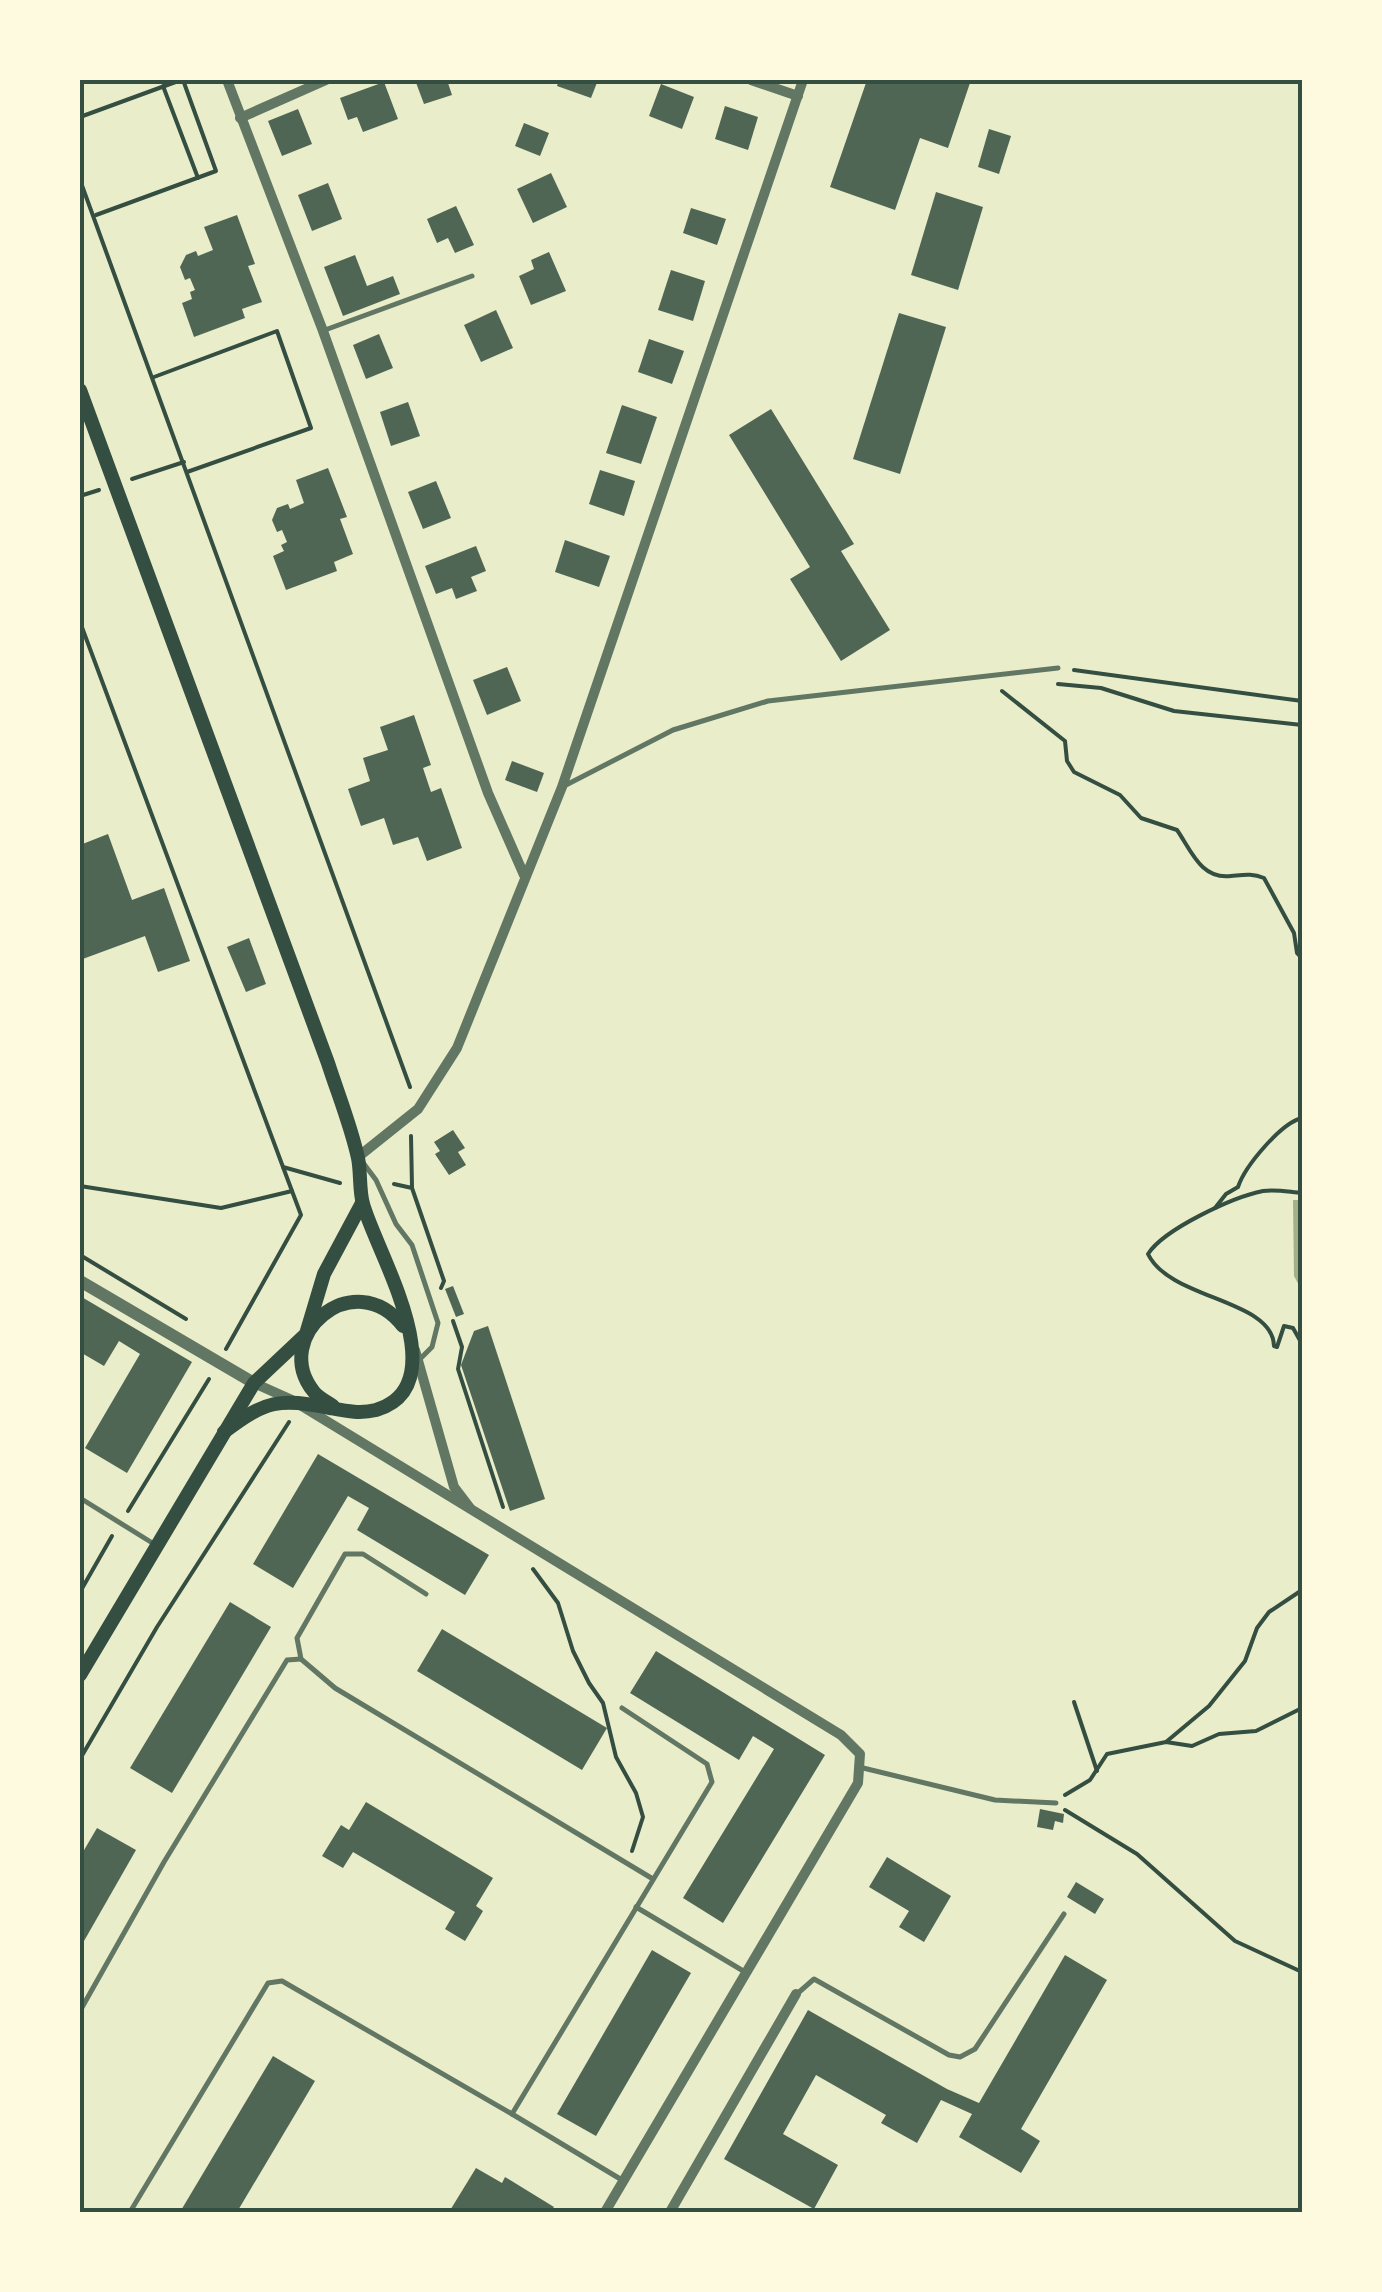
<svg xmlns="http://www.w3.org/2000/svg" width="1382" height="2292" viewBox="0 0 1382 2292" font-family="Manrope,sans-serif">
<rect width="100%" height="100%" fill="#e9edc9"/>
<!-- water -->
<path fill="#a3b18a" d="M1293,1200H1302V1291L1294,1276Z"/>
<!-- building -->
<g fill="#4f6655">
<path d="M415,80H447L452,95L424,104Z"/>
<path d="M559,80H598L591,98L557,86Z"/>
<path d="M867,80H971L948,148L920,138L895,210L830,187Z"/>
<path d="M384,82L398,119L363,132L357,117L348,120L340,98Z"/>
<path d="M661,84L694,97L682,129L649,116Z"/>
<path d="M725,106L758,117L748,150L715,139Z"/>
<path d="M298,109L312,144L282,156L268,121Z"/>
<path d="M524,123L549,133L540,156L515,146Z"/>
<path d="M989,129L1011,136L999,174L978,167Z"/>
<path d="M551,173L567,207L533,223L517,189Z"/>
<path d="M328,183L342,219L312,231L298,195Z"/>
<path d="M936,192L983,207L958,290L911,275Z"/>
<path d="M456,206L474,245L455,253L448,238L437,243L427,219Z"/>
<path d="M691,208L726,219L717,245L683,233Z"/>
<path d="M237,215L255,264L248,266L262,302L242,309L245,318L194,337L182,303L192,299L190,292L195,290L190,278L185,280L180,267L186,255L196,251L198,256L213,250L204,227Z"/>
<path d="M549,252L566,291L531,305L519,276L534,269L531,260Z"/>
<path d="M355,255L367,286L393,276L400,294L343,316L324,267Z"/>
<path d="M671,270L705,281L693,321L658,310Z"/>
<path d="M496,310L513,348L481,362L464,325Z"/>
<path d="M899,313L946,327L900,474L853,459Z"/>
<path d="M379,334L393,368L366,379L353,345Z"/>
<path d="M649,339L684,351L672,384L638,372Z"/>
<path d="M408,402L420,436L391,446L380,412Z"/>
<path d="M622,405L657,417L641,464L606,453Z"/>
<path d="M771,409L854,544L841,551L890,630L841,661L790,579L810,567L729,435Z"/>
<path d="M328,468L347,517L340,519L353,554L334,562L337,571L286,590L273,556L284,551L281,545L287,542L282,530L277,532L272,520L277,508L288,504L290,509L304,503L296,480Z"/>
<path d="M600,470L635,481L624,516L589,504Z"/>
<path d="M436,481L451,518L423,529L408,492Z"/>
<path d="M565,540L610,556L599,587L555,572Z"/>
<path d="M476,546L486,571L471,577L477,591L456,599L452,588L436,594L425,566Z"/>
<path d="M507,667L521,701L487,715L473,680Z"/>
<path d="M414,715L431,765L423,768L431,792L441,788L462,848L427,861L418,837L393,845L384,818L361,826L348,789L370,781L363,758L388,750L380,727Z"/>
<path d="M512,761L544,773L537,792L505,780Z"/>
<path d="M108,834L132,900L164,888L190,961L158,972L145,936L80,960V845Z"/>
<path d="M249,938L266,984L246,992L227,947Z"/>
<path d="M453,1130L465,1148L458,1152L466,1165L449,1175L435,1154L440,1151L434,1142Z"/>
<path d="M453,1286L464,1314L456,1317L445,1289Z"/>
<path d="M80,1296L192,1362L127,1473L85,1448L140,1354L119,1341L104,1366L80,1352Z"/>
<path d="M488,1326L545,1499L510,1511L461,1365L474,1331Z"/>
<path d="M318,1454L489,1555L465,1595L357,1530L369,1508L348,1496L293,1588L253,1564Z"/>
<path d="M230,1602L271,1627L172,1793L130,1768Z"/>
<path d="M442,1629L607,1728L582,1770L417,1671Z"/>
<path d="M656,1651L825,1755L723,1923L683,1898L774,1749L753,1736L739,1760L630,1693Z"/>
<path d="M366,1802L493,1878L476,1906L483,1911L465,1941L445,1929L455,1912L353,1852L343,1868L322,1856L341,1825L349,1830Z"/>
<path d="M1040,1809L1064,1814L1063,1823L1055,1821L1053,1830L1037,1827Z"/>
<path d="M97,1828L136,1850L80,1948V1857Z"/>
<path d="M887,1857L951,1896L924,1942L899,1927L909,1911L869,1887Z"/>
<path d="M1076,1882L1104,1899L1095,1914L1067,1897Z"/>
<path d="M652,1950L691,1973L596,2136L557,2114Z"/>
<path d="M1065,1955L1107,1980L1021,2129L1040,2141L1021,2173L959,2137L972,2114L941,2100L917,2143L881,2123L886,2115L816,2075L783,2134L838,2165L814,2209L724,2159L808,2010L947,2089L979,2103Z"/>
<path d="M273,2056L315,2081L237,2212H180Z"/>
<path d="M476,2168L502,2183L505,2177L554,2207L550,2212H449Z"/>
</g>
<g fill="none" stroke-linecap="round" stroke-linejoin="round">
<!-- path -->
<g stroke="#344e41" stroke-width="4">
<path d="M163,86L198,178"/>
<path d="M80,117L181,80"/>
<path d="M80,180L410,1087"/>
<path d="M96,215L216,171L183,80"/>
<path d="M154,377L277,331L311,428L187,472"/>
<path d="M132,479L184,462"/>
<path d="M80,496L99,490"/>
<path d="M80,622L283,1167L340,1183"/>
<path d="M1074,670L1302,701"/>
<path d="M1058,684L1101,688L1174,711L1302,725"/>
<path d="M1002,691L1065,741L1067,761L1074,772L1120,795L1141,818L1177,830C1191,850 1201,880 1231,876C1243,875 1252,873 1264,878L1294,933L1297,953L1302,958"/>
<path d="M411,1136L412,1187"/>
<path d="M394,1184L412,1188L444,1281L441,1288"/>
<path d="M80,1186L221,1208L292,1191"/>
<path d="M1302,1193C1289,1192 1276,1189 1263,1191C1233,1197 1164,1229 1148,1254C1170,1300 1273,1299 1274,1346L1277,1347L1284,1326L1293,1328L1302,1344"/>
<path d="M1215,1208L1226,1194L1238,1187C1245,1166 1281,1123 1302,1118"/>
<path d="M80,1255L186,1319"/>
<path d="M453,1321L462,1347L458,1369L503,1507"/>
<path d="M226,1349L301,1215L283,1167"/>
<path d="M128,1511L209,1379"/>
<path d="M533,1569L558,1603L573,1651L589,1683L603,1703L616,1757L636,1793L643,1817L632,1851"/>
<path d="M80,1592L112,1536"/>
<path d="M1074,1702L1097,1771"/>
<path d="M1166,1742L1209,1706L1245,1661L1257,1628L1269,1612L1302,1590"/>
<path d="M80,1759L157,1627L289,1422"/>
<path d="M1065,1795L1090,1780L1107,1754L1166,1742L1192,1746L1219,1734L1256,1731L1302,1708"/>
<path d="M1065,1810L1137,1854L1235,1941L1302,1972"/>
</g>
<!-- service -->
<g stroke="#617663" stroke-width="5">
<path d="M325,330L472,276"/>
<path d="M566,785L673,730L768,701L1058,668"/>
<path d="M364,1164L376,1180L396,1224L412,1245L438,1323L432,1347L420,1359"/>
<path d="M80,1498L154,1544"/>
<path d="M426,1594L363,1554H345L297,1638L301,1659L335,1688L653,1879"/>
<path d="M622,1708L707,1764L712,1782L512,2114L622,2180"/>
<path d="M859,1767L995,1800L1056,1803"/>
<path d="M636,1907L745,1972"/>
<path d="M798,1993L814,1979L949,2055L960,2057L975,2049L1064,1914"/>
<path d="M80,2011L164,1862L287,1660L301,1659"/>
<path d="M130,2212L268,1983L282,1981L512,2114"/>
</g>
<!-- minor -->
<g stroke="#617663" stroke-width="10">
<path d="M227,80L323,331L488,793L524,875"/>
<path d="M751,80L798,96"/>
<path d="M240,118L326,80"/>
<path d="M358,1157L418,1109L457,1048L562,787L803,80"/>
<path d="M415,1350L454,1487L470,1508"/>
<path d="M254,1383L292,1400L841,1735L860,1754L858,1783L605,2212"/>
<path d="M670,2212L796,1994"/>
</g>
<!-- tertiary -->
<path stroke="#617663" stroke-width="12" d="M80,1281L254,1383"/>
<!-- secondary -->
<g stroke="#344e41" stroke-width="14">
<path d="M80,390L328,1063C338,1094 351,1126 358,1158C361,1173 359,1190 363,1204C376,1252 459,1385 376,1410C360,1414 346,1411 330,1408C279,1398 266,1400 224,1432"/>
<path d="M333,1406C327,1402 318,1397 314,1392C269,1337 354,1263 403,1326"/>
<path d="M80,1675L254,1383L306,1334L324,1274L362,1203"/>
</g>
</g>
<!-- border -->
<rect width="1382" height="2292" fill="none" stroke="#fefae0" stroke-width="165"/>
<rect x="82" y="82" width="1218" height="2128" fill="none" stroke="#344e41" stroke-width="4"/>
</svg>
